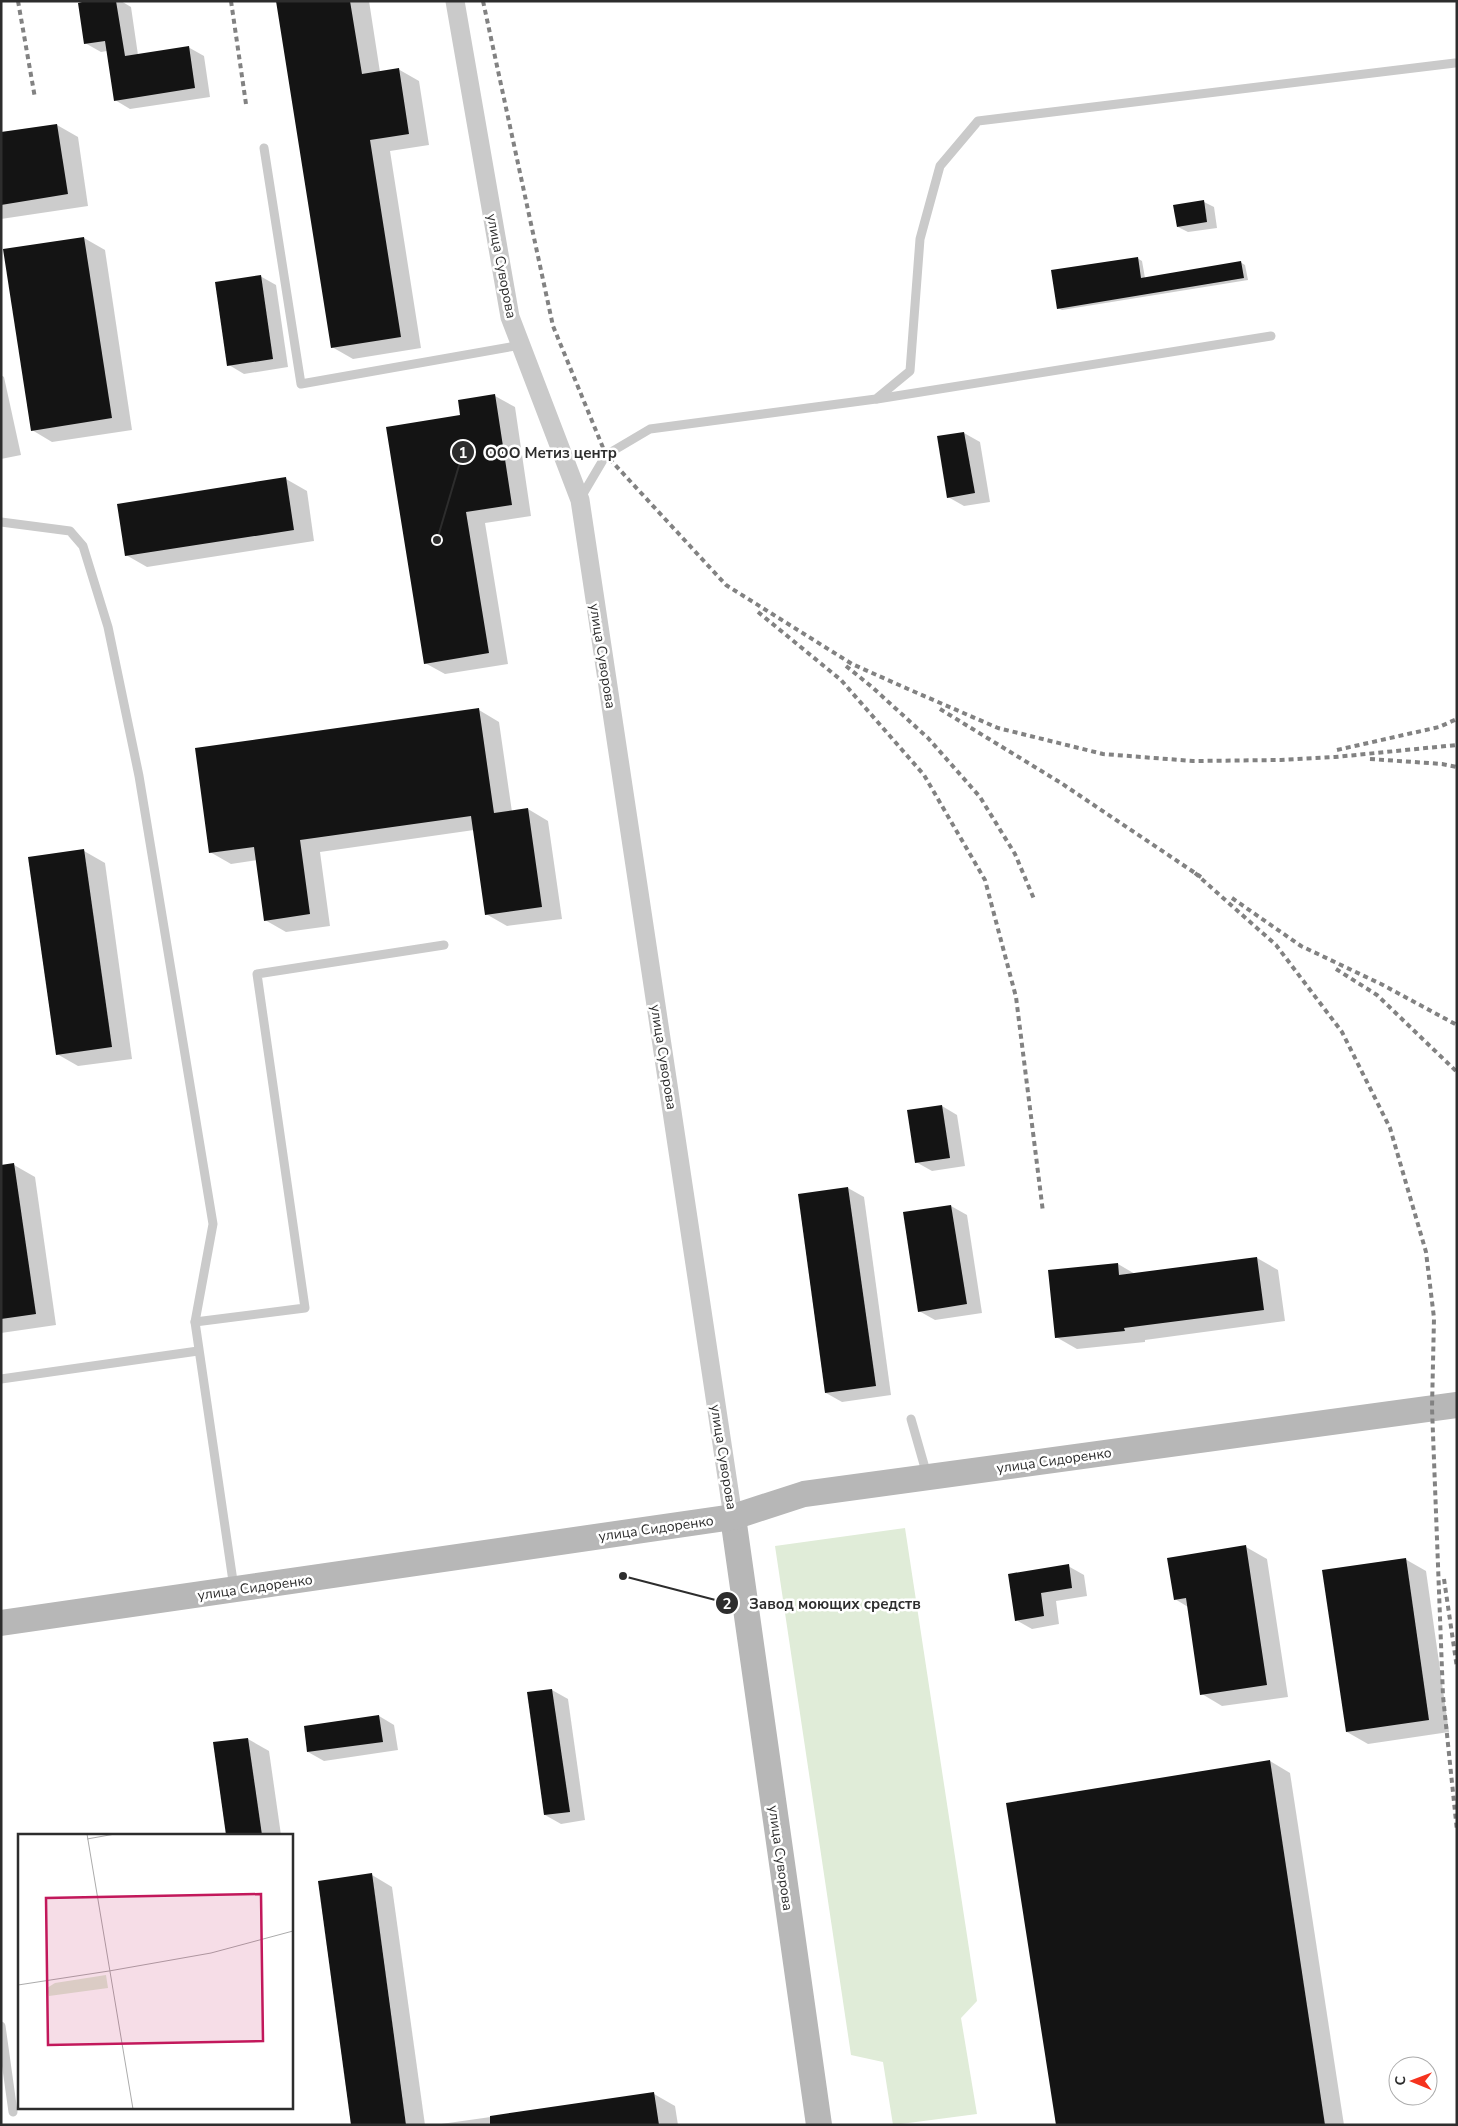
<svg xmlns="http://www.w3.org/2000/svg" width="1458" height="2126" viewBox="0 0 1458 2126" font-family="'Nunito Sans',sans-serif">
<rect width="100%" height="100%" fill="#fff"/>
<!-- green -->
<path fill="#e0ecd8" d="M905,1528L977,2001L961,2018L977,2114L893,2125L883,2062L851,2055L775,1546Z"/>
<!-- shadow -->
<g fill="#0003">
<path d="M94,1H121L131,7L138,55L188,47L204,56L210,97L130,109L115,100L107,51L101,52L85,43Z"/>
<path d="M278,1H369L380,72L398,69L419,81L429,145L390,151L421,348L353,359L332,347Z"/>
<path d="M57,125L78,137L88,206L1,219V134Z"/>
<path d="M1204,202L1214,207L1217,228L1188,232L1178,227Z"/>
<path d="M84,238L105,250L132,430L52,442L32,430Z"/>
<path d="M1137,258L1142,261L1145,278L1240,262L1245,265L1248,280L1062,310L1058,308Z"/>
<path d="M260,276L276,285L288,367L244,374L229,365Z"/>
<path d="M1,375L4,377L21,455L1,459Z"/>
<path d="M495,396L515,407L531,516L485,523L508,664L445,674L425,663L461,416Z"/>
<path d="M964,433L980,442L990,502L964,506L948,497Z"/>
<path d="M286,479L307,491L314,541L147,567L126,555Z"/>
<path d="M479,710L499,722L512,812L528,809L548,821L562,919L507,926L486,914L474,830L320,852L330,926L286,932L265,920L257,860L231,864L210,852Z"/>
<path d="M84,851L105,863L132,1059L78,1066L57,1054Z"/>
<path d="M942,1106L957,1115L965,1166L932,1171L916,1162Z"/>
<path d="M14,1165L35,1177L56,1325L1,1333V1166Z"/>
<path d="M848,1188L864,1197L891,1395L842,1402L826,1393L799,1195Z"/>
<path d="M951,1206L967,1215L982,1313L935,1320L919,1311Z"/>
<path d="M1257,1258L1278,1270L1285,1321L1145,1340V1342L1077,1349L1056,1337L1118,1264L1135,1274Z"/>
<path d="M1246,1547L1267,1559L1288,1697L1222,1706L1202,1694L1188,1607L1175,1599Z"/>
<path d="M1405,1559L1426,1571L1449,1732L1368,1744L1347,1732Z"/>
<path d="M1068,1566L1084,1575L1087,1596L1056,1601L1059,1624L1032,1629L1016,1620L1009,1575Z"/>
<path d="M552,1690L568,1699L585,1820L561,1824L545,1815L529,1693Z"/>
<path d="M379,1716L394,1725L398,1750L324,1761L308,1752Z"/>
<path d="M248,1739L269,1751L281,1835H227Z"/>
<path d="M1270,1761L1290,1773L1344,2125H1057Z"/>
<path d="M372,1875L392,1887L425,2125H353Z"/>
<path d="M654,2094L675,2106L678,2125H434Z"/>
</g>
<!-- building -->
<g fill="#141414">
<path d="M86,1H116L125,56L189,46L195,88L114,101L105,41L84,44L78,3Z"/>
<path d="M276,1H350L362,74L399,68L409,134L370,140L401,337L331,348Z"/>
<path d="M57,124L68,194L1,205V132Z"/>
<path d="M1204,200L1207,222L1177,227L1173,205Z"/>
<path d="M84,237L112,418L31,431L3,249Z"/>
<path d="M1138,257L1141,278L1241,261L1244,278L1057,309L1051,270Z"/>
<path d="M261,275L273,359L227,366L215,282Z"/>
<path d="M495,394L512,505L466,512L489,653L424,664L386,427L460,415L458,400Z"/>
<path d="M964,432L975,493L947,498L937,436Z"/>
<path d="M286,477L294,530L125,556L117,504Z"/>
<path d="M479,708L494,813L528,808L542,907L485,915L471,816L300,840L310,914L264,921L254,847L209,853L195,748Z"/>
<path d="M84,849L112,1047L56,1055L28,857Z"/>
<path d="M942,1105L950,1158L915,1163L907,1110Z"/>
<path d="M14,1163L36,1314L1,1319V1165Z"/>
<path d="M848,1187L876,1386L825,1393L798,1194Z"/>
<path d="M951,1205L967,1304L918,1312L903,1212Z"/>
<path d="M1257,1257L1264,1310L1124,1328L1125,1331L1055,1338L1048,1270L1118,1263L1119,1275Z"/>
<path d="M1246,1545L1267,1685L1200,1695L1186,1598L1174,1600L1167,1558Z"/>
<path d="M1406,1558L1429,1720L1346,1732L1322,1570Z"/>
<path d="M1069,1564L1072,1588L1041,1593L1044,1616L1015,1621L1008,1574Z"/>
<path d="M552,1689L570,1812L544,1815L527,1692Z"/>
<path d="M379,1715L383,1742L307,1752L304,1726Z"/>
<path d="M248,1738L262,1835H226L213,1742Z"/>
<path d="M1270,1760L1325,2125H1056L1006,1803Z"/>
<path d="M372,1873L406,2125H351L318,1881Z"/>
<path d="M654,2092L659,2125H490V2116Z"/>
</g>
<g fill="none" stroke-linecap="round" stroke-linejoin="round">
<!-- lane -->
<g stroke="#cacaca" stroke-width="9">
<path d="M264,148L301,384L521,345"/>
<path d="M877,399L1271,336"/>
<path d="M580,499L606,455L650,429L876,399L910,371L920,239L940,166L978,121L1455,63"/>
<path d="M1,522L70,531L83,546L108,627L139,776L213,1224L195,1322"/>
<path d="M1,1379L198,1351"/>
<path d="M911,1419L927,1475"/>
<path d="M234,1588L195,1322L305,1308L257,974L444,945"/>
<path d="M1,2026L13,2112"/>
</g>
<!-- street -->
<path stroke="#cacaca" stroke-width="19" d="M455,1L510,317L580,500L733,1517"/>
<!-- secondary -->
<g stroke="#b7b7b7" stroke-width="26">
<path d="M733,1517L819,2125"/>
<path d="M1,1623L733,1517L804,1494L1457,1405"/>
</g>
<!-- rail -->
<g stroke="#828282" stroke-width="4" stroke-dasharray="5 4" stroke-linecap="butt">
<path d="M18,1L35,98"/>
<path d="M231,1L246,104"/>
<path d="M483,1L553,326L606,455L726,585L852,664L908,689L998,728L1103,754L1193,761L1281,760L1335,757L1457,745"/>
<path d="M758,612L841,680L924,775L985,880L1016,997L1043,1212"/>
<path d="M846,666L872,687L928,738L980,797L1015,854L1034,899"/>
<path d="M940,709L1061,783L1201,877"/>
<path d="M1337,750L1439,727L1457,719"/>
<path d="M1370,759L1442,764L1457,767"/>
<path d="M1195,873L1276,945L1342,1032L1390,1128L1426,1252L1434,1318L1432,1408L1443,1696L1457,1831"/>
<path d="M1232,898L1301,946L1381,984L1457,1025"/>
<path d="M1336,969L1377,995L1457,1072"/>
<path d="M1444,1579L1457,1668"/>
</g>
</g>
<g text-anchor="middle" stroke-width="5" stroke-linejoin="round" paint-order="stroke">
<!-- street labels -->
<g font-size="14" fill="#2d2d2d" stroke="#fff">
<text transform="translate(502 266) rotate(79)" y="5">улица Суворова</text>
<text transform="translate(603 656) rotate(81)" y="5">улица Суворова</text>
<text transform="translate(664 1057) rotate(81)" y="5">улица Суворова</text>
<text transform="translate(724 1457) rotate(81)" y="5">улица Суворова</text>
<text transform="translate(1054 1460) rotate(-8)" y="5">улица Сидоренко</text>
<text transform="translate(656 1528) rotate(-8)" y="5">улица Сидоренко</text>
<text transform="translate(255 1587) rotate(-8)" y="5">улица Сидоренко</text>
<text transform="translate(781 1858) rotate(82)" y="5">улица Суворова</text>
</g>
</g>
<!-- overview -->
<g transform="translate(18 1834)">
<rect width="275" height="275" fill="#fff"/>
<path d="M88,141L90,154L31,162L29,154L37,149Z" fill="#e0ecd8"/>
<path fill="none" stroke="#ababab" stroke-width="1" d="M69,0L115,275M69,5L97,0M91,137L193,119L275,97M0,151L91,137"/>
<path fill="#c2185b" fill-opacity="0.15" stroke="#c2185b" stroke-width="2.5" d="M243,60L245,207L30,211L28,64Z"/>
<rect width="275" height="275" fill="none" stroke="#2d2d2d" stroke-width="2.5"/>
</g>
<!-- callouts -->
<path fill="none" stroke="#2d2d2d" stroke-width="2" d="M437 540L463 452M623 1576L727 1603"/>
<g fill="#2d2d2d" stroke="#fff" stroke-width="2">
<circle cx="437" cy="540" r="5"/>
<circle cx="623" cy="1576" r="5"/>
<circle cx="463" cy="452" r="12"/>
<circle cx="727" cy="1603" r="12"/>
</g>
<g font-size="15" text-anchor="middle" font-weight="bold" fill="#fff">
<text x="463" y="458">1</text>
<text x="727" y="1609">2</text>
</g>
<g font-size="15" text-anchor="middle" font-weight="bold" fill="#2d2d2d" stroke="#fff" stroke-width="5" stroke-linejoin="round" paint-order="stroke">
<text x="551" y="458">ООО Метиз центр</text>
<text x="835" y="1609">Завод моющих средств</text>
</g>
<!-- border -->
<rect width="1458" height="2126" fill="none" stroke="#2d2d2d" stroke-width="5"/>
<!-- north arrow -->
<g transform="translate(1413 2081) rotate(271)"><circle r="24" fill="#ffffff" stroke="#ababab"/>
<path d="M0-4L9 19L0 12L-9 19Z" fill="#f5331e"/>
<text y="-8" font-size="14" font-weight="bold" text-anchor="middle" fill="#2d2d2d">С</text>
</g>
</svg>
